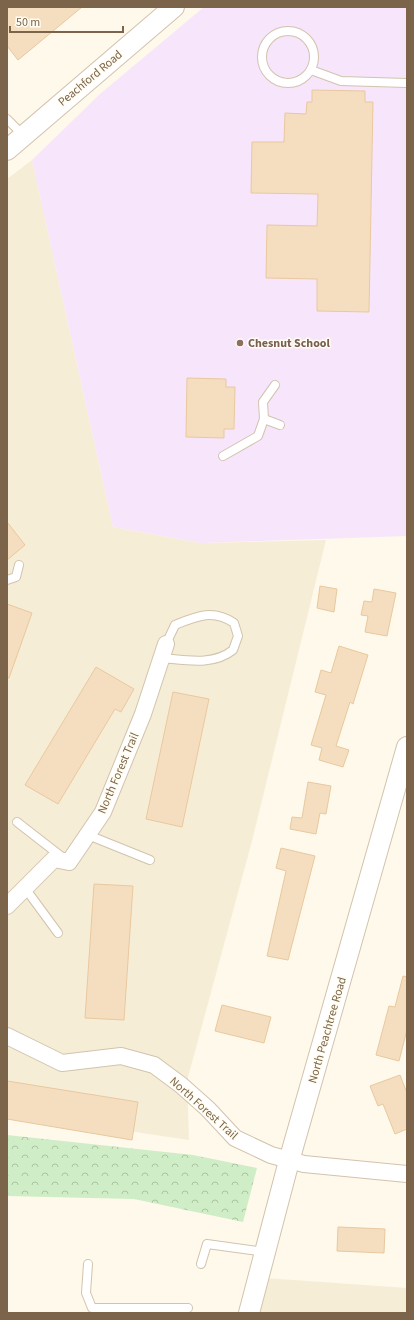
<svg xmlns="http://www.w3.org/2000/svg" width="414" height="1320" viewBox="0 0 414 1320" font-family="'Source Sans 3',sans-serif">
<defs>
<pattern id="forest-crowns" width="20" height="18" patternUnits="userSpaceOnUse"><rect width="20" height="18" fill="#cfedc6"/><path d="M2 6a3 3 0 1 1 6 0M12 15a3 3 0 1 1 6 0" fill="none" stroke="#adc4a3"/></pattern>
</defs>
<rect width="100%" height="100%" fill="#fef9ea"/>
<!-- residential -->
<g fill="#f6edd7">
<path d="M32,160L113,527L201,543L326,540L252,841L187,1081L189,1140L7,1113V179Z"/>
<path d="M265,1278L407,1288V1313H257Z"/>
</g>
<!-- education -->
<path fill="#f7e6fb" d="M204,7H407V536L201,543L113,527L32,160L100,94Z"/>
<!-- forest -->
<path fill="url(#forest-crowns)" d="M7,1135L193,1155L257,1168L243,1222L134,1199L7,1196Z"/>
<!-- building -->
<g fill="#f5debf" stroke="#e9c89e">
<path d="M7,7H82L18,60L7,46Z"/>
<path d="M312,90L365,91V102H373L369,312L317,311V279L266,278L267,225L317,226L318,194L251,193L252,142H284L285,113L306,114L307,102H312Z"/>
<path d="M187,378L226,379V387H235L234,429H224V438L186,437Z"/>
<path d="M7,522L25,545L7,560Z"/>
<path d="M320,586L337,589L334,612L317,608Z"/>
<path d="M374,589L396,593L387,636L365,632L368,616L361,615L364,601L372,602Z"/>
<path d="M7,604L32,613L9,678H7Z"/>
<path d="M339,646L368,655L353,704L350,702L336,746L349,750L343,767L319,760L322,748L311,745L326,695L315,692L321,670L331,673Z"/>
<path d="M96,667L134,689L121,712L115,709L58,804L25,785Z"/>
<path d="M173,692L209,699L182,827L146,819Z"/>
<path d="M308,782L331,786L326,814L320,813L316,834L290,829L292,817L302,818Z"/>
<path d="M281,848L315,856L288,960L267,956L286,871L276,868Z"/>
<path d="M94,884L133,886L124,1020L85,1018Z"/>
<path d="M403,976L407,977V1030L399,1061L376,1055L389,1006L395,1007Z"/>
<path d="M222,1005L271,1017L264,1043L215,1031Z"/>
<path d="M400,1075L407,1093V1129L395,1134L383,1104L378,1106L370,1086Z"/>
<path d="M7,1081L138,1102L132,1140L7,1119Z"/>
<path d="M338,1227L385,1229L384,1253L337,1251Z"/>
</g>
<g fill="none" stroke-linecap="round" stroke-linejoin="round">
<defs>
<g id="service">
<circle cx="288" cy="57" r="26"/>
<path d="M311,70L341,81L407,83"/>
<path d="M7,119L23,135"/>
<path d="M275,385L263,402L264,419L280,425"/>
<path d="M223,456L258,436L264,419"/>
<path d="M7,580L16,577L19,565"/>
<path d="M161,658C186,660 213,666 233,650L238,636L234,623C213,609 197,616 175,625L166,644"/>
<path d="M17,822L62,857"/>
<path d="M88,835L150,860"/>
<path d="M25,888L58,933"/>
<path d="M88,1264L86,1293L92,1308H188"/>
<path d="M201,1264L207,1244L265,1252"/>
</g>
<g id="minor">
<path d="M7,906L54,859L69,862L103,812L143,714L166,644"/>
<path d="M7,1036L62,1063L121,1056L154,1065L181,1085L208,1109L235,1138L271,1155L304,1164L407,1174"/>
</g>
<g id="tertiary">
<path d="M7,150L174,7"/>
<path d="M249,1313L289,1161L407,747"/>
</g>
</defs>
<!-- service casing -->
<use href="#service" stroke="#d2c3ad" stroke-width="10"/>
<!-- minor casing -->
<use href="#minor" stroke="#d2c3ad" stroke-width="18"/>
<!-- tertiary casing -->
<use href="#tertiary" stroke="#d2c3ad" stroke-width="22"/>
<!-- service -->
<use href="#service" stroke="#fff" stroke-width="8"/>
<!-- minor -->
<use href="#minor" stroke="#fff" stroke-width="16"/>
<!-- tertiary -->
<use href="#tertiary" stroke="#fff" stroke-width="20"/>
</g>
<!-- markers -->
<circle fill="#8d6e63" stroke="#fffcf1" stroke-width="1.5" cx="240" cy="343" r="4"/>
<g text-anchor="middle" stroke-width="3" stroke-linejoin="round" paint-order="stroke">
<!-- street labels -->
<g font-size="12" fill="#7b644a" stroke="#fffcf1">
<text transform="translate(90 78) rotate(-40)" y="4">Peachford Road</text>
<text transform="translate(118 773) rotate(-67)" y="4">North Forest Trail</text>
<text transform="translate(327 1030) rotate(-74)" y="4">North Peachtree Road</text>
<text transform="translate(204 1108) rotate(42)" y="4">North Forest Trail</text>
</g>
<!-- education labels -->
<g font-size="12" font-weight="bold" fill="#785e54" stroke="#fffcf1" text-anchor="start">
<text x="248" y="347">Chesnut School</text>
</g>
</g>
<!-- border -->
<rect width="414" height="1320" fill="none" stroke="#7b644a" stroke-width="16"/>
<!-- scale -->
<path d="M10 26v6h113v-6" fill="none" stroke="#7b644a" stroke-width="2"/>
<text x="16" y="26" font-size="12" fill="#7b644a" stroke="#fffcf1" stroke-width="3" paint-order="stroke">50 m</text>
</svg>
